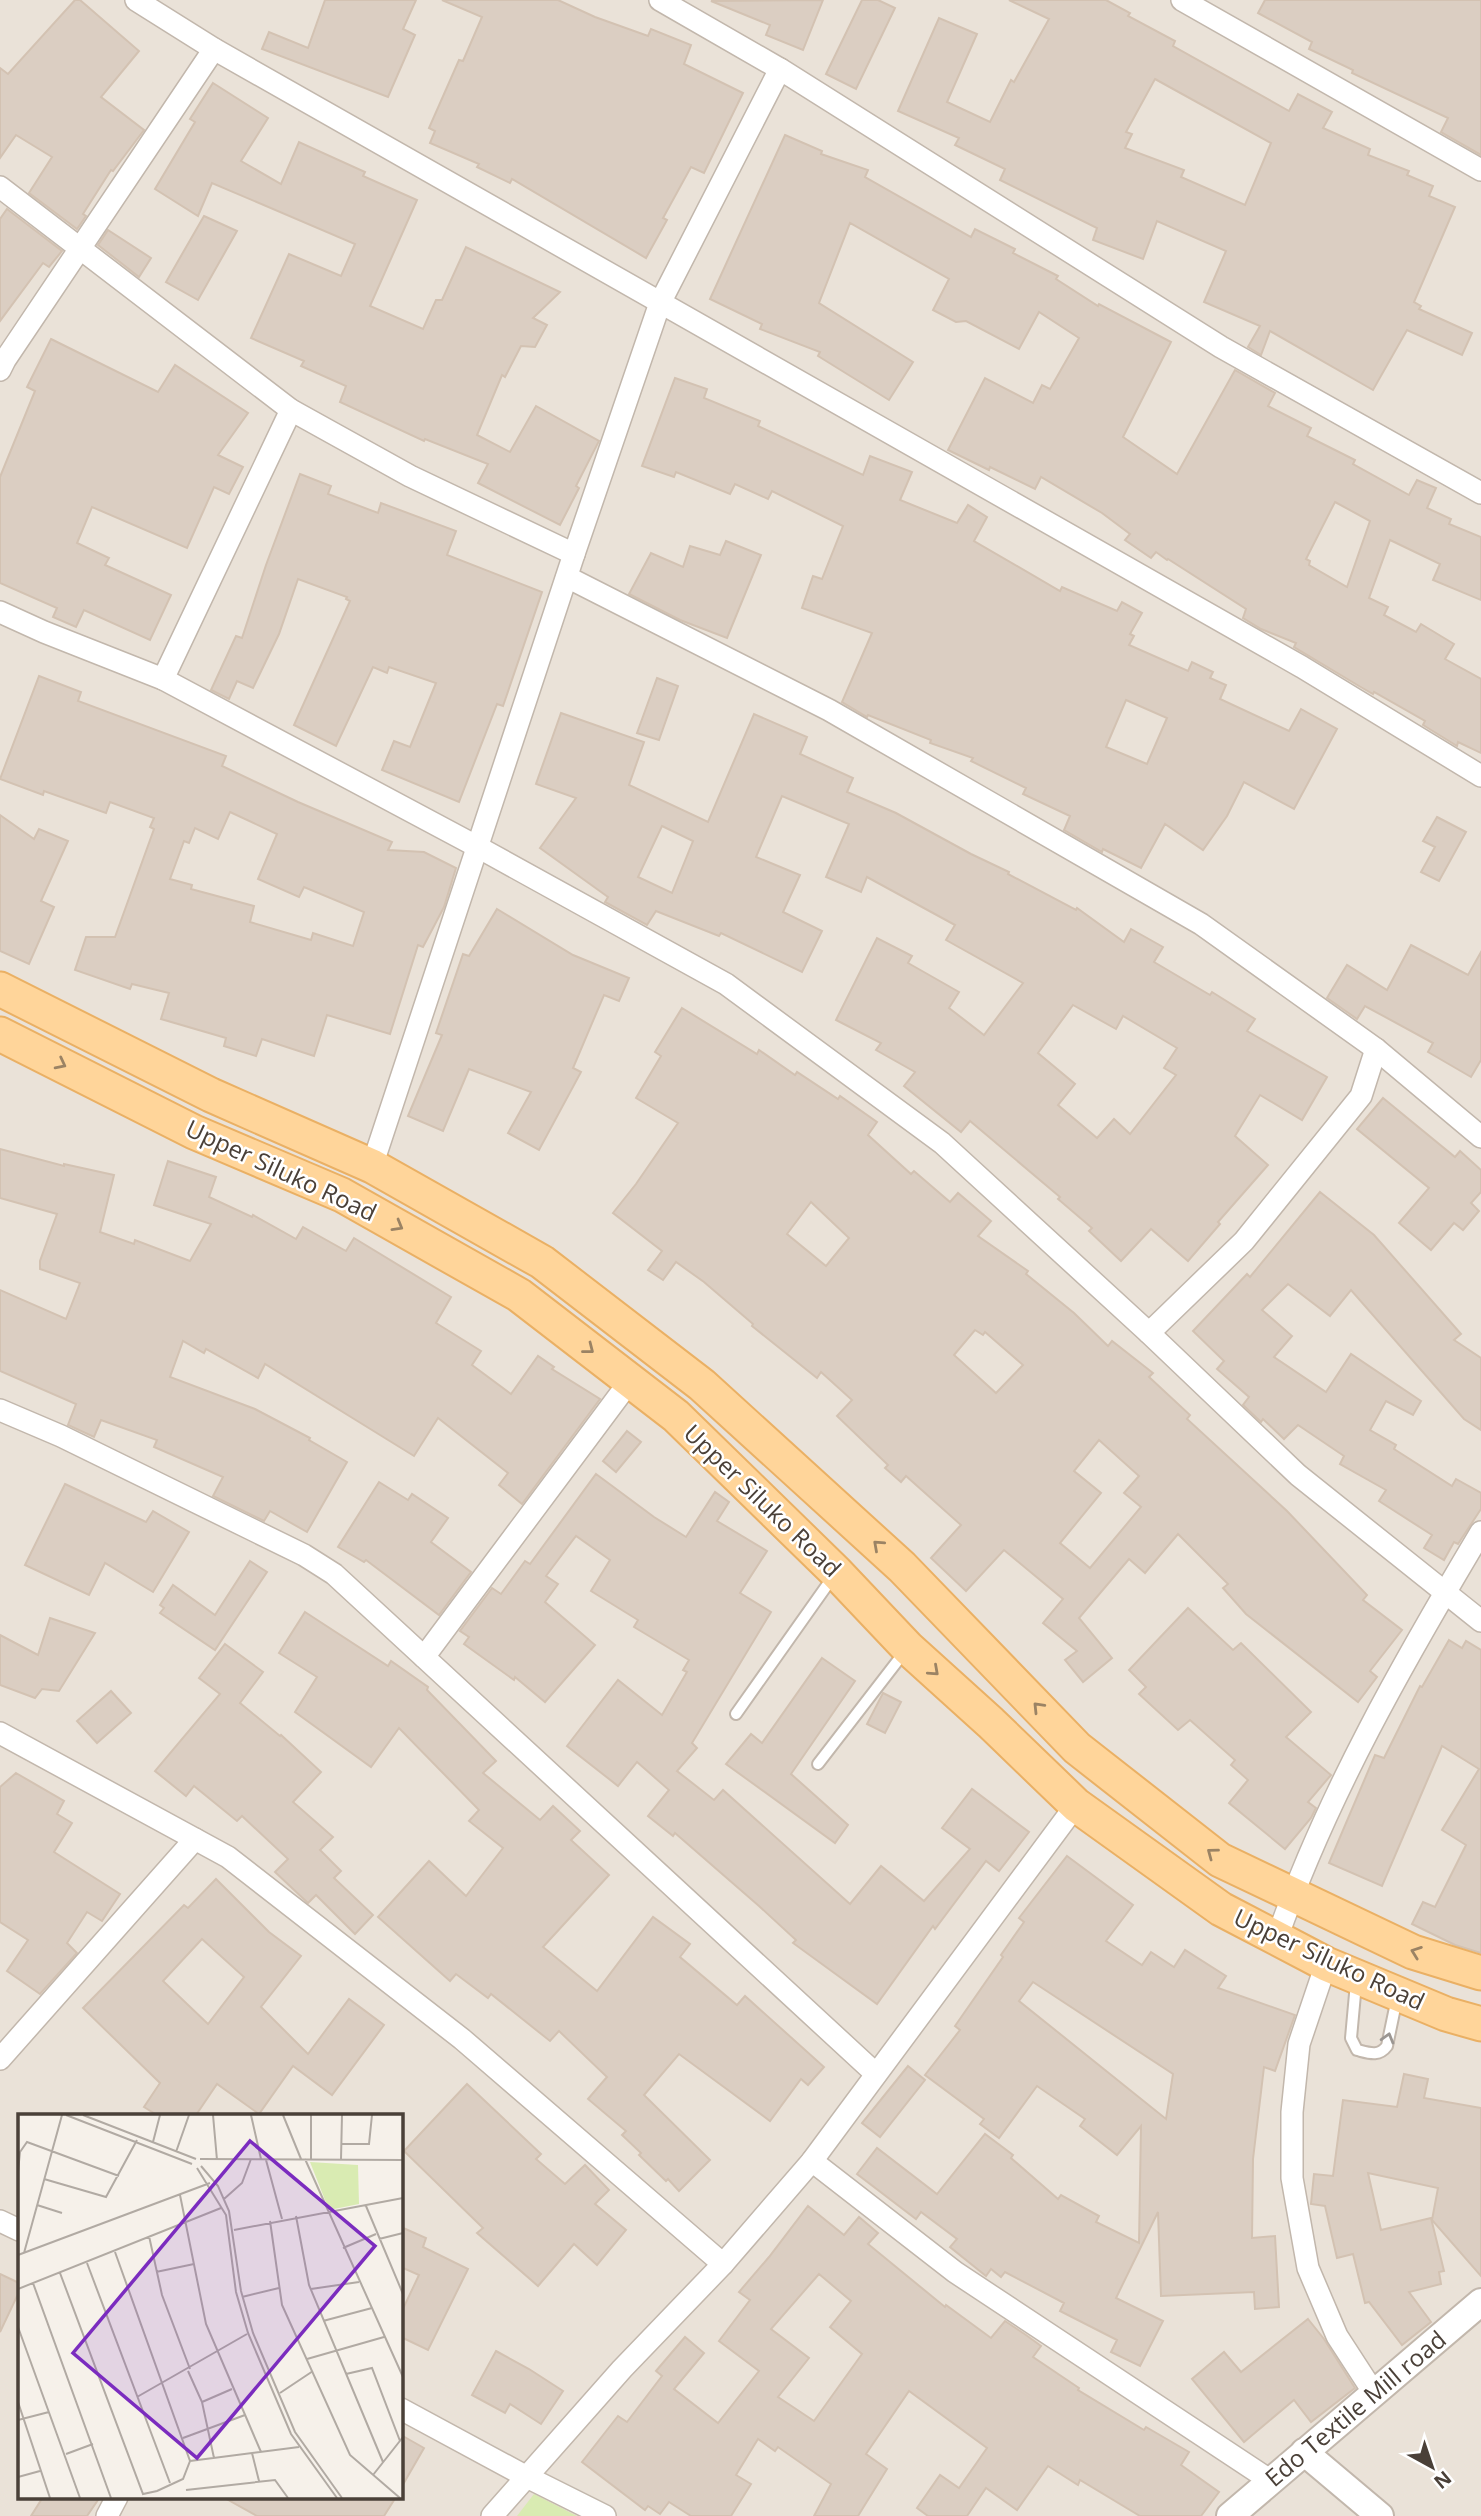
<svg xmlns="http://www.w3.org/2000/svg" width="1481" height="2516" viewBox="0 0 1481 2516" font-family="'Open Sans',sans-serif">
<rect width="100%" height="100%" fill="#f6f1ea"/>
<!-- residential -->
<path fill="#eae2d8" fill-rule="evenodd" d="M0,0H1481V2516H0ZM19,2115H401V2497H19Z"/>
<!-- green -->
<path fill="#d9ebb2" d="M534,2494L577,2516H517Z"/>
<!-- building -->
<g fill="#dbcec2" stroke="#d3c2b2" stroke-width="2" fill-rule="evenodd">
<path d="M75,0H80L139,51L101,97L144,130L113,171L111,170L83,214L86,216L77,229L29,193L52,157L16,135L0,158V68L8,74Z"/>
<path d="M325,0H416L403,29L415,35L388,97L262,49L269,32L308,48Z"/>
<path d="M442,0H558L595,17L648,36L651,29L691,45L684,64L743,93L704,173L691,167L663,218L667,220L646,258L512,179L510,183L477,167L479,164L430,143L435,131L429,128L459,60L463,61L482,17Z"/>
<path d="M823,0L803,50L766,35L770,25L711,1Z"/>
<path d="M862,0H878L895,8L856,89L826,74Z"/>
<path d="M1009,0H1106L1130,13L1128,16L1175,41L1173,46L1289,111L1298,94L1332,112L1323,128L1370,149L1368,155L1409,171L1407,175L1433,186L1429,196L1455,207L1414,302L1421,306L1419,309L1472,333L1462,355L1407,330L1373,390L1270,331L1261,355L1248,347L1260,326L1204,302L1226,251L1157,221L1143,259L1093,240L1097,228L1000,180L1005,169L955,145L959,138L898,111L939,18L977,34L947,102L990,122L1011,80L1014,82L1049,19ZM1155,79L1271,143L1245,205L1181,177L1184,170L1125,148L1132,134L1126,132Z"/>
<path d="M1265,0H1481V155L1441,132L1448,118L1352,73L1353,70L1309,49L1312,42L1258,13Z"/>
<path d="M213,83L268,118L241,161L281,184L299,142L365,172L363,176L417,200L370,306L423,329L436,300H442L466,247L560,292L533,318L547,325L535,347L521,346L505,377L502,375L477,435L510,452L536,406L599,441L576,486L579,488L560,525L478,483L488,464L425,439L424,441L340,402L346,386L301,366L304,361L251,338L289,254L341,276L355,244L212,183L198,216L155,189L195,122L190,119Z"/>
<path d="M785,135L822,151L821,154L868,170L865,177L971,237L975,229L1015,249L1013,253L1058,276L1056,279L1098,306L1099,304L1171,342L1123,437L1177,474L1235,370L1275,393L1268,406L1311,428L1307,436L1355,460L1353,464L1409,495L1417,480L1436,488L1427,508L1451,519L1449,524L1481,537V600L1433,580L1440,564L1390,540L1369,598L1388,607L1384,615L1416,632L1421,624L1454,644L1445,659L1481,679V753L1458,742L1457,746L1423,725L1425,721L1374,692L1373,694L1359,686L1294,647L1296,643L1261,629L1243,618L1246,609L1168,559L1167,560L1156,552L1151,558L1125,540L1130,534L1102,513L1041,477L1035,489L990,467L989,470L948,450L985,378L1033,403L1042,385L1050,389L1079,338L1039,312L1019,349L966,321L956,322L933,310L949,279L850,223L819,303L913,362L889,400L818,356L820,352L760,329L762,324L710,299ZM1335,502L1370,521L1347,587L1309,565L1310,561L1306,559Z"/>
<path d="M7,209L62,251L49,267L43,263L0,321V219Z"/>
<path d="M204,216L237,231L198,300L166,282Z"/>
<path d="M108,230L151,258L139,277L98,245Z"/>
<path d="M51,339L158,392L175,365L248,413L218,455L243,467L229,494L214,487L187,548L92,507L77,543L109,558L105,565L171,595L150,640L84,610L76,627L53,617L57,608L0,583V477L35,391L27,387Z"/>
<path d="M675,378L707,389L704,398L760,421L758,426L863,475L870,456L912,472L900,500L957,523L968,505L987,517L974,541L1060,591L1062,587L1117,611L1122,602L1142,613L1130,634L1134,636L1129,645L1188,671L1192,662L1213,672L1210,678L1226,685L1220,699L1289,731L1301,709L1337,729L1294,809L1244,782L1227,816L1203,850L1165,824L1141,868L1103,849L1102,852L1064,830L1070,816L1023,794L1026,788L971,761L973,758L930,743L931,740L868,715L867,717L842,702L872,633L802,608L813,576L822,579L843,526L772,491L768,499L735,484L730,494L676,472L674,477L642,466ZM1126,700L1167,718L1147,764L1106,747Z"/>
<path d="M300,474L331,486L328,494L378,513L381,503L456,531L447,555L542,592L503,706L497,704L459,802L382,770L394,741L410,747L436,683L389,667L387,673L373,667L336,746L294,725L350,601L346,599L347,597L298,579L279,634L253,688L237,681L229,699L211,690L236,636L242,638L266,565Z"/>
<path d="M726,541L761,555L727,638L680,620L629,594L651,553L683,567L690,546L720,555Z"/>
<path d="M39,676L81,692L78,701L226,756L222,766L298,802L392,842L388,850L424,852L456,868L444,907L423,947L418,945L390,1034L327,1015L314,1056L262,1039L256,1056L224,1046L226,1038L161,1019L169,993L132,984L130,989L75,970L86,937H115L154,829L150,827L154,818L110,802L106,813L44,791L43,795L0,779ZM230,812L277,834L258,879L299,897L304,887L364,912L353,946L313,933L311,940L250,922L254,906L191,889L192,885L170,879L184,841L189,843L195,828L218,839Z"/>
<path d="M657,678L678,686L659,740L637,733Z"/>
<path d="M561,713L644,742L629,785L708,822L754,714L807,737L800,754L853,778L847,792L896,813L971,854L1009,872L1008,874L1076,910L1077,908L1124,942L1131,929L1163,947L1154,962L1210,995L1212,992L1255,1019L1247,1031L1327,1077L1302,1120L1260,1095L1235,1136L1268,1165L1218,1222L1220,1224L1188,1261L1151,1229L1121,1261L1089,1231L1092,1228L1058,1199L1060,1197L970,1121L961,1132L904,1086L915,1072L876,1050L881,1043L836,1020L877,938L912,956L908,963L959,992L949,1008L984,1035L1023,983L946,940L955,925L867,877L861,892L826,877L849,824L782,796L756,857L800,875L783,912L822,931L802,972L721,933L719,936L656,911L647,925L605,902L608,897L540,848L576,798L536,784ZM662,826L693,841L672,893L638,877ZM1073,1005L1116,1029L1123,1016L1177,1048L1164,1068L1176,1075L1130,1134L1114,1119L1097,1138L1058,1105L1075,1084L1038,1053Z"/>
<path d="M0,815L34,839L39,829L68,841L41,901L54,907L29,964L0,951Z"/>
<path d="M1437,817L1466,832L1439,881L1421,872L1435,847L1423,841Z"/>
<path d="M497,909L573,955L629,978L619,1001L604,995L573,1068L581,1072L539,1150L508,1133L531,1092L469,1069L443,1131L408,1116L442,1035L436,1033L463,954L469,956Z"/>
<path d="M1411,945L1468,975L1481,952V1060L1471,1077L1428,1052L1433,1043L1365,1006L1357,1019L1327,998L1347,965L1387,990Z"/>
<path d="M682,1008L757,1054L759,1050L795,1075L797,1072L838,1099L840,1096L877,1122L868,1135L911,1174L914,1171L950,1202L958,1193L991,1221L978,1236L1028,1271L1026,1274L1074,1313L1108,1346L1112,1341L1153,1373L1149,1377L1190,1415L1187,1419L1287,1511L1367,1595L1363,1600L1402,1630L1370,1671L1377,1677L1358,1702L1246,1614L1223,1588L1228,1584L1178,1534L1145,1573L1129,1559L1079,1618L1112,1658L1083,1682L1065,1660L1077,1651L1043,1623L1063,1599L1004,1550L966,1591L931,1558L961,1525L906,1476L901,1482L885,1468L888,1465L837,1416L852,1400L821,1372L817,1378L752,1326L753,1324L704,1282L676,1262L663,1280L648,1270L662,1251L613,1213L636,1184L678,1123L636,1098L661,1056L655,1052ZM811,1202L849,1238L826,1266L787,1234ZM975,1330L983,1335L985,1332L1023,1365L996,1393L954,1355ZM1099,1440L1139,1476L1124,1493L1141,1507L1090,1568L1060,1543L1101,1493L1074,1471Z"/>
<path d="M1383,1098L1455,1157L1460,1151L1481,1170V1192L1471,1203L1479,1211L1463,1230L1454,1223L1431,1250L1399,1223L1429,1188L1357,1129Z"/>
<path d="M0,1149L64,1166V1164L114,1175L100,1232L134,1244L135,1240L190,1261L211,1224L154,1205L168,1161L216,1177L209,1197L252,1217L253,1215L296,1239L303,1227L346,1251L354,1238L451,1297L436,1323L481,1351L472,1365L511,1394L538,1356L554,1367L552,1369L600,1399L522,1504L499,1485L508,1473L438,1418L414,1456L265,1364L258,1378L206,1349L204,1353L183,1341L170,1377L255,1409L310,1438L309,1440L347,1462L307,1532L270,1511L264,1521L213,1496L223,1477L154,1447L157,1440L101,1420L94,1437L68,1425L76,1404L0,1371V1290L66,1319L80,1283L40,1269V1261L57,1214L0,1198Z"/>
<path d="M1320,1192L1374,1235L1461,1334L1454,1340L1481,1358V1430L1464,1419L1351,1290L1330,1316L1288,1284L1262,1310L1292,1336L1274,1357L1326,1392L1351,1354L1421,1401L1413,1415L1386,1401L1370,1430L1396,1445L1394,1449L1452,1486L1456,1479L1481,1493V1509L1458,1544L1454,1542L1444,1560L1424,1548L1432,1535L1379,1501L1386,1490L1340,1464L1344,1456L1298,1425L1284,1439L1263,1419L1261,1422L1243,1405L1249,1397L1217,1369L1224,1361L1193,1331L1247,1274L1250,1277Z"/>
<path d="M627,1431L641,1442L616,1472L603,1461Z"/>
<path d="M596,1474L654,1517L686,1537L715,1492L729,1502L717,1521L767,1551L740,1593L771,1612L692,1743L697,1748L677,1771L714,1800L723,1790L850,1904L881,1866L924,1901L970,1849L942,1828L972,1789L1029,1832L999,1871L986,1861L935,1929L933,1926L877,2004L793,1943L796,1940L759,1906L675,1833L673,1836L648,1816L669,1790L637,1762L618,1786L567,1746L618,1680L662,1715L687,1672L683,1670L689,1660L634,1627L638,1620L591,1591L610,1560L576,1536L546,1576L558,1584L545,1602L595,1645L545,1702L515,1677L514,1680L464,1644L469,1637L460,1631L492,1588L501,1594L525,1561L530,1564Z"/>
<path d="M379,1482L408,1500L412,1494L448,1518L431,1542L471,1572L439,1615L366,1560L364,1562L338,1547Z"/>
<path d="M65,1484L146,1522L153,1511L189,1532L153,1592L105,1563L89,1595L25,1565Z"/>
<path d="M250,1561L267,1572L215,1650L160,1613L164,1608L160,1605L173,1585L215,1615Z"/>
<path d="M1188,1608L1233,1650L1241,1643L1311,1712L1286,1737L1331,1775L1308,1802L1316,1808L1311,1818L1285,1849L1229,1803L1248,1780L1231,1765L1235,1760L1190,1720L1178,1730L1139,1694L1146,1687L1129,1670Z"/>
<path d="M305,1612L388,1666L391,1661L428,1687L427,1690L496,1761L483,1773L540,1820L553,1806L580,1831L571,1840L609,1875L543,1947L597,1991L653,1917L690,1944L680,1957L737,2005L745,1996L824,2067L808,2085L801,2079L770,2121L679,2054L644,2095L710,2160L679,2191L668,2179L666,2181L639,2155L641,2153L622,2135L626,2131L588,2099L607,2077L559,2031L550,2041L491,1994L488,1998L456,1974L450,1981L378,1917L429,1861L466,1896L503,1848L469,1821L479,1810L399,1728L371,1767L295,1712L317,1677L279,1653Z"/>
<path d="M50,1618L95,1633L59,1691L42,1689L35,1698L0,1685V1635L38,1655Z"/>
<path d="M1449,1640L1462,1648L1466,1641L1481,1650V1953L1455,1945L1412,1924L1423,1902L1435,1907L1466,1845L1442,1830L1479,1769L1442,1746L1382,1886L1329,1863L1375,1755L1384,1758L1420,1686L1422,1687Z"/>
<path d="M225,1644L263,1672L240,1703L280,1736L281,1735L321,1772L293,1802L333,1837L320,1850L341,1871L334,1878L373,1915L355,1934L316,1895L308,1903L275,1872L288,1859L242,1816L237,1821L194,1786L186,1796L155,1771L220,1694L199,1678Z"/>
<path d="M822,1658L855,1681L791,1774L848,1825L835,1843L726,1764L751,1734L762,1743Z"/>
<path d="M111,1691L131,1713L97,1743L77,1721Z"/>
<path d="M883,1693L901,1702L885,1733L867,1724Z"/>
<path d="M16,1773L64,1801L57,1814L72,1823L54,1852L120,1894L102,1921L87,1912L67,1943L77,1953L40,1994L7,1971L28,1940L0,1922V1787Z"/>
<path d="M1067,1856L1133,1905L1106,1941L1142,1965L1151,1952L1174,1967L1185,1950L1226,1976L1218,1988L1295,2015L1275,2071L1264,2067L1253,2159L1252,2238L1275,2236L1279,2307L1255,2309L1254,2292L1161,2296L1158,2212L1116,2298L1163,2321L1140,2366L1111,2352L1117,2340L1060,2311L1064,2303L1005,2272L1001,2277L991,2269L986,2276L950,2247L957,2239L921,2212L916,2219L857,2174L877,2148L937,2194L985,2134L1013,2155L1011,2158L1058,2199L1061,2195L1099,2216L1096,2222L1139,2243L1141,2126L1117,2155L1080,2126L1085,2119L1037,2086L999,2138L980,2124L984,2119L925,2075L960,2030L955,2026L1003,1957L1001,1955L1024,1922L1019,1918ZM1033,1982L1173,2074L1166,2119L1019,2001Z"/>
<path d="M216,1879L269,1932L301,1956L261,2007L308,2054L349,1999L384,2025L332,2095L293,2066L259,2114L217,2084L196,2115H157L144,2107L160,2083L83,2008L184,1905L188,1908ZM202,1939L244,1977L208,2024L163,1981Z"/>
<path d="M908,2066L925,2080L880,2137L862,2123Z"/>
<path d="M1404,2074L1428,2079L1424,2098L1481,2108V2276L1432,2220L1438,2188L1368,2173L1381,2230L1431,2218L1444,2271L1439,2272L1441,2284L1409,2292L1431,2322L1402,2345L1369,2302L1365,2303L1353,2254L1337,2258L1325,2206L1311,2204L1314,2174L1333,2176L1343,2100L1397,2107Z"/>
<path d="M467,2084L541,2154L536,2159L565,2184L585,2165L609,2190L595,2204L626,2230L597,2265L574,2244L538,2286L477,2233L483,2228L404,2151Z"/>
<path d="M808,2206L844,2235L859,2217L878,2233L868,2244L945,2307L946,2305L991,2338L1005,2321L1026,2335L1041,2346L1033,2357L1079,2388L1078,2390L1144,2430L1146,2427L1189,2452L1181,2465L1219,2492L1201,2516H1140L1080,2480L1078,2485L1048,2466L1017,2510L986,2488L967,2516H928L917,2508L940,2475L959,2488L987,2448L909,2391L866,2454L887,2469L858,2516H814L831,2484L778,2447L775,2451L758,2439L736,2475L751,2484L731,2516H691L669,2502L660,2514L648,2506L645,2510L582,2462L618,2416L627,2422L662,2376L656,2371L685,2337L704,2353L674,2389L718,2423L759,2371L719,2341L750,2300L739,2292L769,2257ZM819,2274L851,2301L830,2327L862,2354L814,2421L778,2397L809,2358L771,2329Z"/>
<path d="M401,2227L426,2238L423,2247L468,2269L428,2350L401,2337V2313L419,2275L401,2267Z"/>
<path d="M0,2274L19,2283V2292L0,2332Z"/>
<path d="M1308,2319L1324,2339L1355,2388L1311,2422L1294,2400L1244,2442L1192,2379L1224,2352L1241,2372Z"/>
<path d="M496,2351L529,2369L563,2391L541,2424L510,2404L505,2413L472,2395Z"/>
<path d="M401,2435L424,2448L401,2488Z"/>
<path d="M43,2497H100L87,2516H31Z"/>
<path d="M223,2497H396L384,2516H257Z"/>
</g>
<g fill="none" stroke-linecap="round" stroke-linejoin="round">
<defs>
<g id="service">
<path d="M736,1714L835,1574"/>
<path d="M818,1764L906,1650"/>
<path d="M1356,1983L1351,2038L1357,2050C1369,2053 1379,2057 1387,2046L1397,1998"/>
</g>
<g id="minor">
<path d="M136,0L214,49L1302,667L1481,776"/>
<path d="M660,0L780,69L1221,347L1481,493"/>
<path d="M1182,0L1481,170"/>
<path d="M0,187L291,410L410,476L574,554"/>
<path d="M0,370L5,360L214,49"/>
<path d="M567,577L829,710L1201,924L1376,1049L1481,1137"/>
<path d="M0,612L44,632L163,679L476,846L726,984L942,1143L1149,1333L1298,1475L1481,1621"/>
<path d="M163,679L291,410"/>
<path d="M372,1166L574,554L660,303L780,69"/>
<path d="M1149,1333L1244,1241L1361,1096L1376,1049"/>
<path d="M0,1410L61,1436L304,1555L334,1574L876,2074"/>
<path d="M424,1657L630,1381"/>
<path d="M0,1733L228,1857L462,2039L723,2264"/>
<path d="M1277,1938C1327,1795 1404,1661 1481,1532"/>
<path d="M1326,1964L1299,2044L1292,2112V2178L1308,2268L1337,2336L1374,2393"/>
<path d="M0,2059L195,1839"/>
<path d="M812,2161L955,2272L1271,2481"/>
<path d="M0,2221L19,2230"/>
<path d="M401,2409L527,2477L605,2516"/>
<path d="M107,2516L117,2497"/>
<path d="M492,2516L622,2369L723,2264L812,2161L1076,1805"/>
</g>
<g id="tertiary">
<path d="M1304,2452L1380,2516"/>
<path d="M1230,2516L1481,2302"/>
</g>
<g id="primary">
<path d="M0,989L211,1095L372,1166L542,1262L702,1385L902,1567L1077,1748L1220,1860L1413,1952L1481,1973"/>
<path d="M0,1034L194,1132L342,1195L519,1295L676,1416L836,1572L908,1648L991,1723L1076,1805L1221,1909L1326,1964L1446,2014L1481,2024"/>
</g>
</defs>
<!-- service casing -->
<use href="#service" stroke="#c2b7ac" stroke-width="14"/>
<!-- minor casing -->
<use href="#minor" stroke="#c2b7ac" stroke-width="24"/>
<!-- tertiary casing -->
<use href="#tertiary" stroke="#c2b7ac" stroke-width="30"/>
<!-- primary casing -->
<use href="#primary" stroke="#eab064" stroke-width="37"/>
<!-- service -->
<use href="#service" stroke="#fff" stroke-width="10"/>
<!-- minor -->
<use href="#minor" stroke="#fff" stroke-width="21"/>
<!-- tertiary -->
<use href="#tertiary" stroke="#fff" stroke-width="26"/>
<!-- primary -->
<use href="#primary" stroke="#ffd59a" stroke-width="33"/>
</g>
<!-- one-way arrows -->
<defs><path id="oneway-chevron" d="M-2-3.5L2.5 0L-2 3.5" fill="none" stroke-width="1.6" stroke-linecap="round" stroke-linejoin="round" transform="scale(1.75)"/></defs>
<g stroke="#9b8364">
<use href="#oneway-chevron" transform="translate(61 1064) rotate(27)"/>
<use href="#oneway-chevron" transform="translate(398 1226) rotate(30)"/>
<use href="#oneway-chevron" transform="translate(589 1349) rotate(38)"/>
<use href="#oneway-chevron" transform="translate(878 1545) rotate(-138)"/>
<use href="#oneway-chevron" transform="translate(934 1671) rotate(42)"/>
<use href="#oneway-chevron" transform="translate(1038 1707) rotate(-134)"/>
<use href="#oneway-chevron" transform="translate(1212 1853) rotate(-143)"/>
<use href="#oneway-chevron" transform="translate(1416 1952) rotate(-160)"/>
</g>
<use stroke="#9b9692" href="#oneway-chevron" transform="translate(1388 2038) rotate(-74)"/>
<g text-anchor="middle" stroke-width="5" stroke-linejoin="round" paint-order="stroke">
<!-- street labels -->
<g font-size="24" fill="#4a4038" stroke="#fff">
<text transform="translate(281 1171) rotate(25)" y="8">Upper Siluko Road</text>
<text transform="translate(762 1501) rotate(44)" y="8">Upper Siluko Road</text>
<text transform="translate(1329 1960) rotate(25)" y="8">Upper Siluko Road</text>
<text transform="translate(1356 2409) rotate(-40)" y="8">Edo Textile Mill road</text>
</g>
</g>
<!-- overview -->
<g transform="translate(18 2114)">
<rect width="385" height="385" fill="#f6f1ea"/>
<path d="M292,48L340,51L341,90L311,96Z" fill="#d9ebb2"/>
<path fill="none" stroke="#b1aaa3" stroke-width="2" d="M48,1L174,50M65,1L178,45M195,1L199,46M233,1L243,45M265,1L283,45M135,28L142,1M324,30H351L354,1M158,38L171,1M182,45L385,46M287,45L385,263M293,45V1M323,45L324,1M248,46L264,105M183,52L200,72L211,97L223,177L235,219L277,318L324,384M179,54L208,101L218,178L230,219L273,320L319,384M0,58L2,38L9,28L101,62M26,65L88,83L119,26M162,81L188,210L243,338M206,85L224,69L233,45M19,91L44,99M348,92L385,180M278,102L291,171L365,348M252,107L264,191L332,341L382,384M216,116L385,84M131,122L144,181L172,255M361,125L385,119M325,134L358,120M6,139L44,1M0,141L192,69M69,149L152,369M138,158L176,150M42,159L125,380L139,377L165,365L172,347L97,138M15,169L93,384M0,175L203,94M293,175L341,168M224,183L261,174M305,207L354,194M0,213L62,384M289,245L366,223M170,257L184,288L196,344M328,260L354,254L382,327M262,279L295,257M119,283L229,220M0,288L32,384M184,288L214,275M0,306L31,298M165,324L227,301M234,339L241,367M48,340L75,330M172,347L281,333M355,361L385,323M0,363L22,357M168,376L257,366L270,384"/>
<path fill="#7b2cbf" fill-opacity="0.15" stroke="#7b2cbf" stroke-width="3.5" d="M232,27L357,132L179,344L55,239Z"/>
<rect width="385" height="385" fill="none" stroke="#4a4038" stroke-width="3.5"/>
</g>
<!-- north arrow -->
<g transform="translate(1432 2467) rotate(140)" stroke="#ffffff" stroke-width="5" paint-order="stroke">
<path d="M0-5L12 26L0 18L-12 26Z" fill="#4a4038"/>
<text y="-10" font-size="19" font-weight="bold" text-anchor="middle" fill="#4a4038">N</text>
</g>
</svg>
